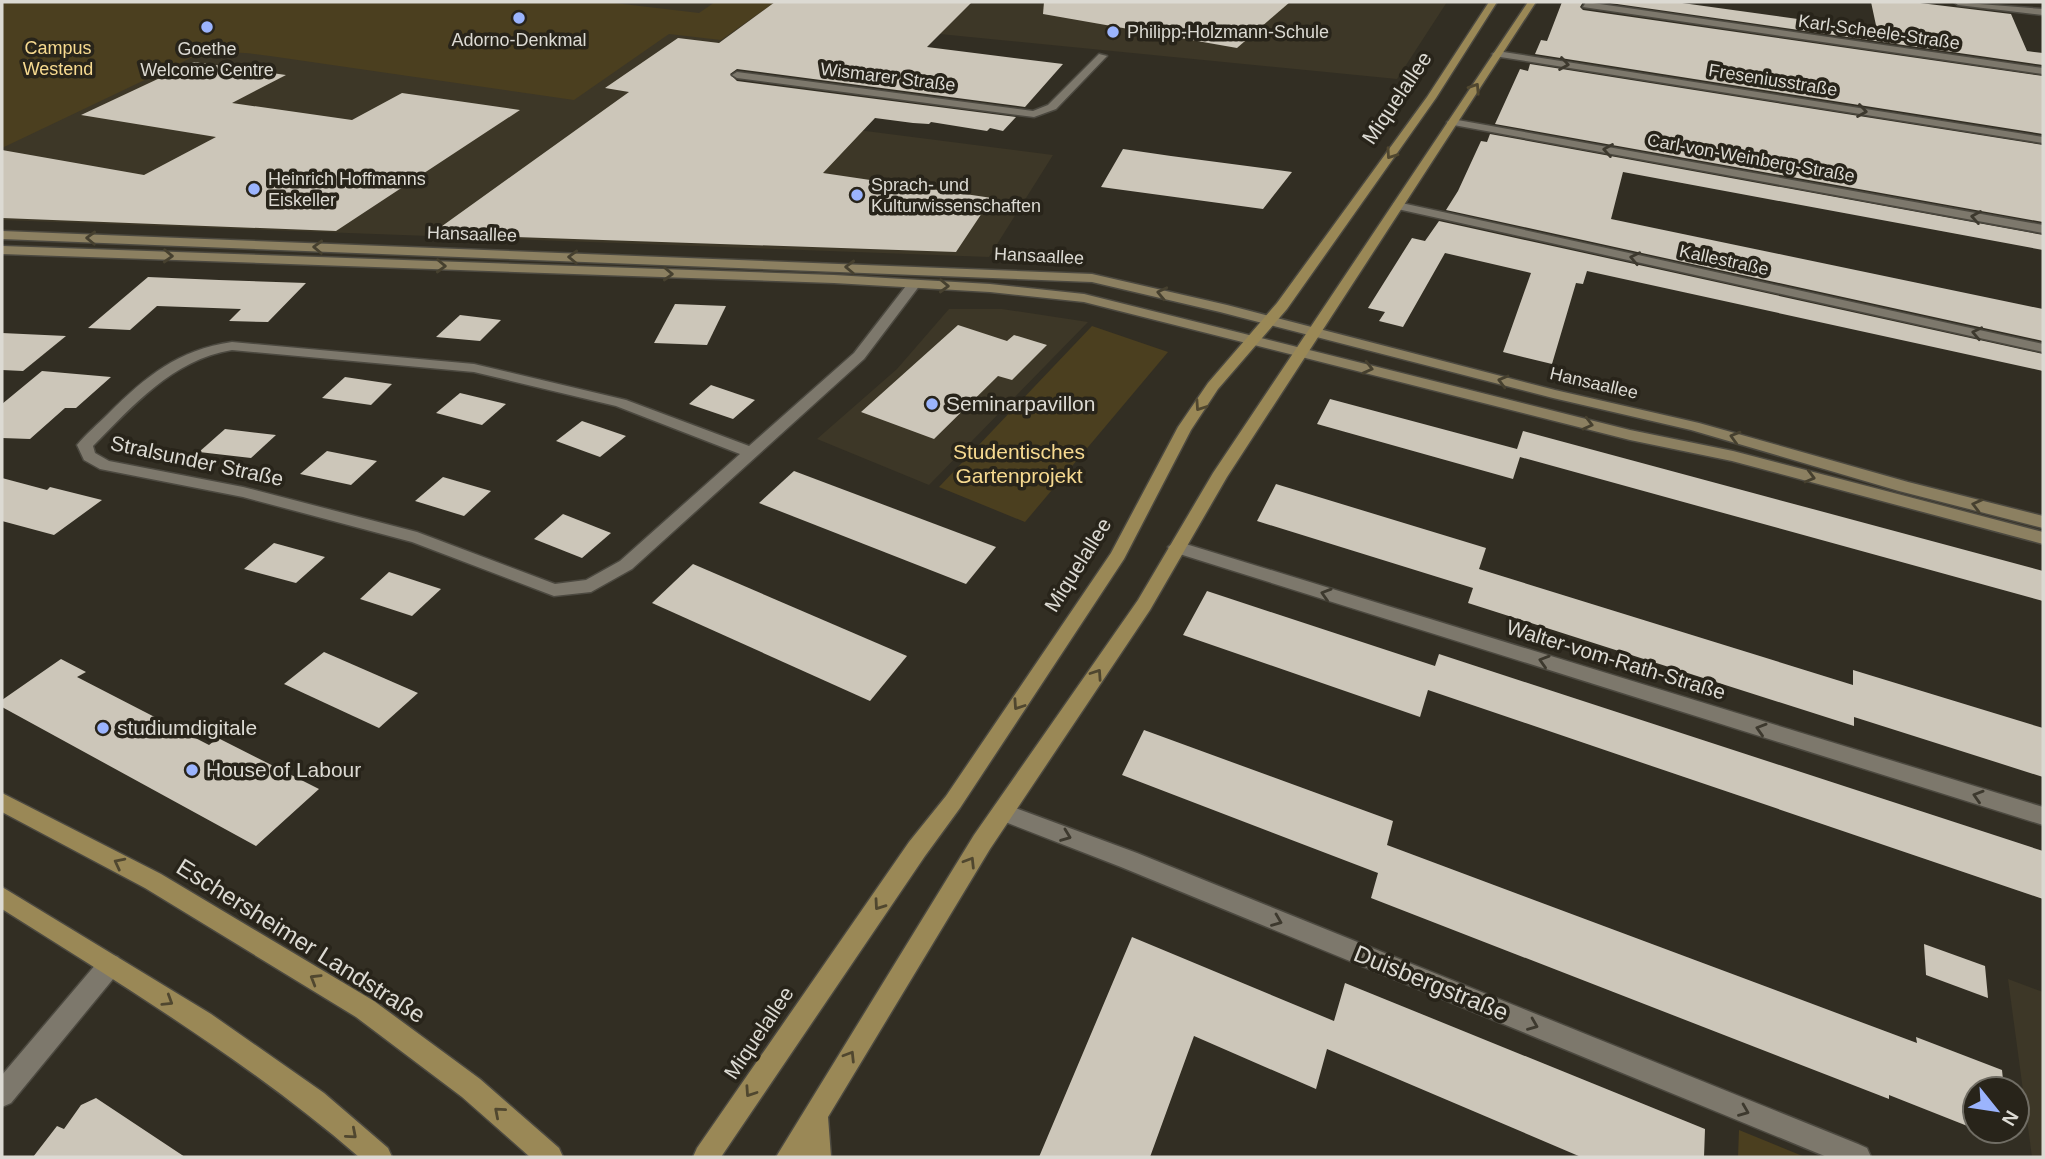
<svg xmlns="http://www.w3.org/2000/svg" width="2045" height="1159" viewBox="0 0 2045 1159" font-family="Helvetica,sans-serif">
<rect width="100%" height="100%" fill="#322e23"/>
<!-- built -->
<g fill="#3d3727">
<path d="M2,2H1447L1397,79L798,20L687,108L1053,155L989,257L2,220Z"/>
<path d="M949,309H1002L1088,322L929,485L817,439L897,369Z"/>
<path d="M2008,979L2043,992V1157H2032Z"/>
</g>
<!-- green -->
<g fill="#4b3f1f">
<path d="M2,2H606L699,13L715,2H775L721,40L669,34L574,100L270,56C244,53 221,49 195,56L2,148Z"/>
<path d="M1092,326L1168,352L1025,522L939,487Z"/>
<path d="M1739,1130L1805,1157H1738Z"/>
</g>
<!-- building -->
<g fill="#ccc6b9">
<path d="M775,2H972L927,47L1063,64L1025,107L737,69L730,74L737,81L1016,117L1003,131L990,128L987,131L931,122L929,124L913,123L875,118L823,173L992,198L956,252L431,234L629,92L605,88L678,38L719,43Z"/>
<path d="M1044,2H1290L1237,48L1043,14Z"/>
<path d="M1562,2H1583L1580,7L1583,10L2043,76V134L1535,54L1541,40L1547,41Z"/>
<path d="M1603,2H1675L1877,30L1871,2H1912L2011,14L2027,51L2043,53V65Z"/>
<path d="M194,62L286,75L232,103L352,120L402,93L520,110L336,231L2,218V150L144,175L216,137L81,115Z"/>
<path d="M1530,64L2043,145V222L1495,124L1520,69L1528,71Z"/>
<path d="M1490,134L2043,235V250L1623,172L1611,219L2043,309V341L1446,210L1458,191L1481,141L1487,142Z"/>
<path d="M1123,149L1171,156L1292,172L1263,209L1101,187Z"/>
<path d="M1439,221L2043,354V371L1587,271L1583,284L1576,283L1552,364L1503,352L1531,273L1445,253L1403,327L1379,321L1385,312L1368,308L1412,238L1425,241Z"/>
<path d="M148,277L219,280L306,283L268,322L229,321L241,309L157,306L130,330L88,328Z"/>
<path d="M675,304L726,306L707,345L654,343Z"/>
<path d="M460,315L501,320L480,341L436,337Z"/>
<path d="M958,325L1007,341L1014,335L1047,345L1012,380L998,376L934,439L861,412Z"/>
<path d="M2,333L66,336L23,371L2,370Z"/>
<path d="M42,371L111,377L76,408H65L30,439L2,438V404Z"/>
<path d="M345,377L392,384L371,405L322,398Z"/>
<path d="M711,385L755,400L733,419L689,404Z"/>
<path d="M460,393L506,404L482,425L436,413Z"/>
<path d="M1330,399L1517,449L1523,431L2043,571V601L1520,457L1513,479L1317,424Z"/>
<path d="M582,421L626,436L600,457L556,441Z"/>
<path d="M225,429L276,435L251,458L199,452Z"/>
<path d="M327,451L377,461L351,485L300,474Z"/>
<path d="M794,471L996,547L966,584L759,503Z"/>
<path d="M443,477L491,491L464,516L415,501Z"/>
<path d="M2,478L47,490L50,487L102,500L54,535L2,521Z"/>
<path d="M1276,484L1486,548L1479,569L1853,685V670L2043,728V777L1854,717V726L1468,603L1473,588L1257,521Z"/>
<path d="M563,514L611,533L582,558L534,539Z"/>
<path d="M274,543L325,557L296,583L244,569Z"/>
<path d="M693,564L907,656L870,701L652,603Z"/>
<path d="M389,572L441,589L412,616L360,599Z"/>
<path d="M1207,591L1435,666L1439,654L2043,851V899L1428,690L1420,717L1183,635Z"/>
<path d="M324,652L418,693L379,728L284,684Z"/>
<path d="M61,659L86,672L77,677L209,745L218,738L319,789L256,846L2,707V700Z"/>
<path d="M1144,730L1393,821L1387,845L1917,1043L1916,1037L2002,1070L2004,1089H1975V1129L1889,1095V1099L1371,898L1378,873L1122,775Z"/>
<path d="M1132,937L1334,1021L1345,983L1705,1129L1704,1157H1581L1327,1049L1316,1089L1194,1036L1150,1157H1039Z"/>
<path d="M1924,944L1985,966L1988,998L1926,975Z"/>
<path d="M96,1098L185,1157H33L57,1126L64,1129L81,1105Z"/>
</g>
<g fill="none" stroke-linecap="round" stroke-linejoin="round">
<defs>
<g id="street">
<path d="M1586,2L2043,68V74L1583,7Z"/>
<path d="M1954,2L2043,9V15L1958,5Z"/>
<path d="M1497,51L2043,137V143L1494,56L1492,54Z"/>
<path d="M1099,54L1107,56L1056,109L1034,117L737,78L732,75L737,72L1033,111L1048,105Z"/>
<path d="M1452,119L2043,225V233L1448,124L1447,122Z"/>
<path d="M1397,202L2043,344V352L1393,208V204Z"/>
<path d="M914,281L920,285L864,359L632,569L591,592L554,596L412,542L243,497L100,469L84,460L77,445C86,434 98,424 108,414C146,376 178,350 232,342L474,364L626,400L749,446L854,353L909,282ZM232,350L474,372L616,406L740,454L620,561L586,580L555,584L417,532L243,487L109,461L95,453L93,446C134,405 172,360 232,350Z"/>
<path d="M1176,541L2043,807V825L1170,551L1168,547Z"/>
<path d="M1002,803L1137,853L1858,1144L1867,1148L1871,1157H1827L1121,867L995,818L991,812L995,806Z"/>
<path d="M110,954L118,957L122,965L118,973L11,1103L2,1107V1075L102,957Z"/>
</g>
<g id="secondary">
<path d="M2,231L1092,274L1227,305L1555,390L1699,423L1908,482L2043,516V528L1899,491L1691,430L1553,398L1220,312L1092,282L2,239Z"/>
<path d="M2,246L834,275L990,284L1084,294L1630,430L1733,451L2043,532V544L1732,461L1630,440L1084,302L990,292L834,283L2,254Z"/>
</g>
<g id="primary">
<path d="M1489,2H1497L1436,98L1287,309L1218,389L1191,430L1124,559L960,808L925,856L721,1157H693L697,1148L909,842L946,796L1111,553L1178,427L1208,383L1277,303L1427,97Z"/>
<path d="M1528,2H1536L1227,477L1150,610L990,849L828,1117L831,1157H776L974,835L1138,600L1213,473Z"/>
<path d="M2,793L161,874L374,1001L480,1079L559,1148L563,1157H530L462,1097L356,1017L145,888L2,812Z"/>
<path d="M2,887L211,1014L324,1093L388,1148L392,1157H359C249,1062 125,987 2,909Z"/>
</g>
</defs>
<!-- street casing -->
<use href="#street" stroke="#4c4940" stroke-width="3"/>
<!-- secondary casing -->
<use href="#secondary" stroke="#4c4940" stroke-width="3"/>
<!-- primary casing -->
<use href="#primary" stroke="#4c4940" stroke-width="3"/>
<!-- street -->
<use href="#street" fill="#7d786c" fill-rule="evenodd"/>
<!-- secondary -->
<use href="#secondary" fill="#8c8061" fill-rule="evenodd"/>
<!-- primary -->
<use href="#primary" fill="#9a8856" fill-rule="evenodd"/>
</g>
<!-- one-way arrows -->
<defs><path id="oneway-chevron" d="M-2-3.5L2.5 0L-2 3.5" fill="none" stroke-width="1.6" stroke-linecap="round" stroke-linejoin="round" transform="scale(1.75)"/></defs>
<g stroke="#3d392e">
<use href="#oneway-chevron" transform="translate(1564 64) rotate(9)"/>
<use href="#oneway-chevron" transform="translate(1862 111) rotate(9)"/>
<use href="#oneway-chevron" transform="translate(1608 150) rotate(-170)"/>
<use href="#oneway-chevron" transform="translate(1976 217) rotate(-170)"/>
<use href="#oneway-chevron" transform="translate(1635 258) rotate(-168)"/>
<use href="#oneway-chevron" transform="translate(1977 333) rotate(-168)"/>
<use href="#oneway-chevron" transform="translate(1326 594) rotate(-163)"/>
<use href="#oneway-chevron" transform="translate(1544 661) rotate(-163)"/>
<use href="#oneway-chevron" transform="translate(1761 729) rotate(-163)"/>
<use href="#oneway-chevron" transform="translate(1978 796) rotate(-163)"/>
<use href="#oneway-chevron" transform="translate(1066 836) rotate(21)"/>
<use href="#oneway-chevron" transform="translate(1277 921) rotate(22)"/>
<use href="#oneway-chevron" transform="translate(1533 1025) rotate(22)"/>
<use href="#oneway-chevron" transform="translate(1744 1111) rotate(22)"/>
</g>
<g stroke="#50472f">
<use href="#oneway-chevron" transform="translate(1475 88) rotate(-57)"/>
<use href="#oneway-chevron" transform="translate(1391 154) rotate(125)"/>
<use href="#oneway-chevron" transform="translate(1200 406) rotate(124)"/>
<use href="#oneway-chevron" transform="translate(1097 674) rotate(-56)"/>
<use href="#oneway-chevron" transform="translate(1018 705) rotate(124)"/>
<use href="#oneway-chevron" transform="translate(970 862) rotate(-58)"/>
<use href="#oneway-chevron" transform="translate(119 863) rotate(-153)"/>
<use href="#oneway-chevron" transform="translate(879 905) rotate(125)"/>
<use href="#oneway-chevron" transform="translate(315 979) rotate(-149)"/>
<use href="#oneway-chevron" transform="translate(168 1001) rotate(32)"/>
<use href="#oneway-chevron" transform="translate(850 1056) rotate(-58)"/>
<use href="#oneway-chevron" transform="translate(750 1092) rotate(124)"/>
<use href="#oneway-chevron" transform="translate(499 1112) rotate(-139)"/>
<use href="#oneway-chevron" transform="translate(352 1134) rotate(41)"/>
</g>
<g stroke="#46402f">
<use href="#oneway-chevron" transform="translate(91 238) rotate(-178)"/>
<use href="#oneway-chevron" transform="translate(318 247) rotate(-178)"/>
<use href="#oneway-chevron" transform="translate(168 256) rotate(2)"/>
<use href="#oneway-chevron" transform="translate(573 257) rotate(-178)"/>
<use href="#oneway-chevron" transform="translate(441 266) rotate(2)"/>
<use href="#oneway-chevron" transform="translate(850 267) rotate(-178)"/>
<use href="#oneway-chevron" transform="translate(668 274) rotate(2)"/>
<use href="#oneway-chevron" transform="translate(944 286) rotate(2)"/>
<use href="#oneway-chevron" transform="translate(1162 293) rotate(-167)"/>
<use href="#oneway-chevron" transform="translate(1368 368) rotate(14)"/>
<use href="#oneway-chevron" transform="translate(1503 381) rotate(-165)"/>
<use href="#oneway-chevron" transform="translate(1588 424) rotate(14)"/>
<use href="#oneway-chevron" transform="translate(1735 437) rotate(-164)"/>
<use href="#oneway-chevron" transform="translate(1810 477) rotate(15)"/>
<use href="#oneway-chevron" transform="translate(1977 505) rotate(-166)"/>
</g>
<!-- markers -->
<g fill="#9bb4fd" stroke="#28241a" stroke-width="2.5">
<circle cx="519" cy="18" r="7"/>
<circle cx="207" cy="27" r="7"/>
<circle cx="1113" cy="32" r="7"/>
<circle cx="254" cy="189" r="7"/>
<circle cx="857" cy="195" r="7"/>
<circle cx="932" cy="404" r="7"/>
<circle cx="103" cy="728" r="7"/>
<circle cx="192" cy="770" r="7"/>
</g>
<g text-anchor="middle" stroke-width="7" stroke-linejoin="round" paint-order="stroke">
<!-- far-poi labels -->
<g font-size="18" fill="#dcdad3" stroke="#28241a" text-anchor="start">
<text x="1127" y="38">Philipp-Holzmann-Schule</text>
<text x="519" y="46" text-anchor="middle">Adorno-Denkmal</text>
<text x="207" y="55" text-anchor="middle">Goethe<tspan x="207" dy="21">Welcome Centre</tspan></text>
<text x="268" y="185">Heinrich Hoffmanns<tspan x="268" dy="21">Eiskeller</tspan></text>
<text x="871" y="191">Sprach- und<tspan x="871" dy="21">Kulturwissenschaften</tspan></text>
</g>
<!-- far-street labels -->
<g font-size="18" fill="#dcdad3" stroke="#28241a">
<text transform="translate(1879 32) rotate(8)" y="6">Karl-Scheele-Straße</text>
<text transform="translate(888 77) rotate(7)" y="6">Wismarer Straße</text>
<text transform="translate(1773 80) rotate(9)" y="6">Freseniusstraße</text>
<text transform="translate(1751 158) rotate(10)" y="6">Carl-von-Weinberg-Straße</text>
<text transform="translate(472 234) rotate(2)" y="6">Hansaallee</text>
<text transform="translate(1039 256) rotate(3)" y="6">Hansaallee</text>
<text transform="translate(1724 260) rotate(12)" y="6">Kallestraße</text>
<text transform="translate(1594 383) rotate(13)" y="6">Hansaallee</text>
</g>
<!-- far-park labels -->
<g font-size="18" fill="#f7da90" stroke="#28241a">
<text x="58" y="54">Campus<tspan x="58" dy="21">Westend</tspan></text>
</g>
<!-- street labels -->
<g font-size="21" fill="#dcdad3" stroke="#28241a">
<text transform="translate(1397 98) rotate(-56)" y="7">Miquelallee</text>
<text transform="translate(197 461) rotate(12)" y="7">Stralsunder Straße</text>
<text transform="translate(1078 565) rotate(-58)" y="7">Miquelallee</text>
<text transform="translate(1616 660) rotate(17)" y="7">Walter-vom-Rath-Straße</text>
<text transform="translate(759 1033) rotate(-56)" y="7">Miquelallee</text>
</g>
<!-- poi labels -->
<g font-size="21" fill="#dcdad3" stroke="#28241a" text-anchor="start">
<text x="946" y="411">Seminarpavillon</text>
<text x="117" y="735">studiumdigitale</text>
<text x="206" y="777">House of Labour</text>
</g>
<!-- park labels -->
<g font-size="21" fill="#f7da90" stroke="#28241a">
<text x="1019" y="459">Studentisches<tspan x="1019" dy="24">Gartenprojekt</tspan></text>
</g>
<!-- near-street labels -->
<g font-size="24" fill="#dcdad3" stroke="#28241a">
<text transform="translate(301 941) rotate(32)" y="8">Eschersheimer Landstraße</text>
<text transform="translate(1431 983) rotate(22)" y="8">Duisbergstraße</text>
</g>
</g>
<!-- border -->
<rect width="2045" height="1159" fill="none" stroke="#dcdad3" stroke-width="7"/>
<!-- north arrow -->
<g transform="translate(1996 1110) rotate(120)"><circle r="33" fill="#28241a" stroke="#706d64" stroke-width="2"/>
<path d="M0-5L12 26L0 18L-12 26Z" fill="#9bb4fd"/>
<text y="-10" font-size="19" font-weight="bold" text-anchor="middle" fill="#dcdad3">N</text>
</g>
</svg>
